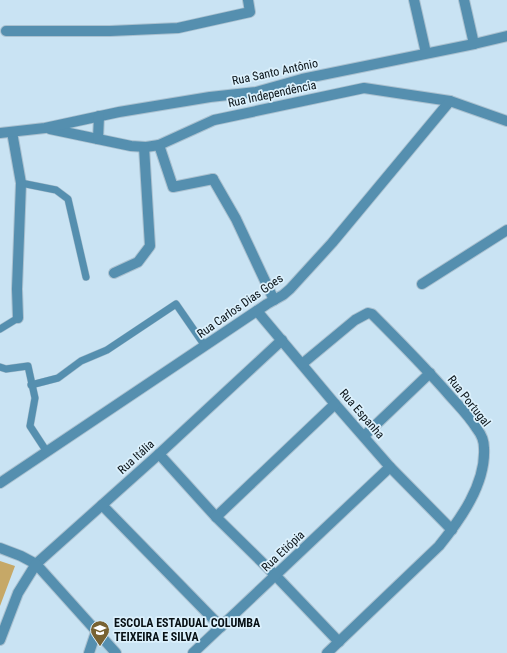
<svg xmlns="http://www.w3.org/2000/svg" width="507" height="653" viewBox="0 0 507 653" font-family="'Roboto Condensed',sans-serif">
<rect width="100%" height="100%" fill="#c9e3f3"/>
<!-- built -->
<path fill="#b6d8eb" d="M99,641L109,653H95Z"/>
<!-- park -->
<path fill="#c6a867" d="M0,561L15,566L0,606Z"/>
<g fill="none" stroke-linecap="round" stroke-linejoin="round">
<defs>
<g id="service">
<path d="M21,183L56,190L68,199L86,277"/>
<path d="M0,329L18,318"/>
<path d="M0,367L6,369L28,366L35,398L30,426L47,452"/>
<path d="M31,385L58,378L81,361L107,350L176,304L205,346"/>
</g>
<path id="pedestrian" d="M159,145L173,187L213,179"/>
<g id="minor">
<path d="M414,0L426,53"/>
<path d="M464,0L474,44"/>
<path d="M6,31H110L178,28L250,12L248,0"/>
<path d="M50,129L131,146L146,147L159,145L214,120L364,88L450,101L507,121"/>
<path d="M12,132L21,183L17,289L18,318"/>
<path d="M0,133L45,128L119,112L210,97L256,92L302,79L474,44L507,36"/>
<path d="M98,139L99,116"/>
<path d="M213,179L236,219L274,300"/>
<path d="M114,273L138,262L150,246L144,147"/>
<path d="M422,284L507,230"/>
<path d="M257,311L335,404L390,467L452,530"/>
<path d="M302,364L355,320L368,313L372,314C399,341 425,367 450,396C459,406 470,417 477,429C481,434 484,442 484,448C486,484 460,520 439,546L327,653"/>
<path d="M364,436L430,373"/>
<path d="M159,454L216,517L276,576L339,642"/>
<path d="M0,483L267,304L283,295L290,289L332,243L450,101"/>
<path d="M102,505L221,627"/>
<path d="M216,517L335,404"/>
<path d="M0,548L21,556L36,564L159,454L282,340"/>
<path d="M0,640L18,593L36,564L116,653"/>
<path d="M89,653L96,632"/>
<path d="M193,653L390,467"/>
</g>
</defs>
<!-- service casing -->
<use href="#service" stroke="#aac1d0" stroke-width="8"/>
<!-- pedestrian casing -->
<use href="#pedestrian" stroke="#aac1d0" stroke-width="12"/>
<!-- minor casing -->
<use href="#minor" stroke="#aac1d0" stroke-width="12"/>
<!-- service -->
<use href="#service" stroke="#558faf" stroke-width="7"/>
<!-- pedestrian -->
<use href="#pedestrian" stroke="#558faf" stroke-width="10"/>
<!-- minor -->
<use href="#minor" stroke="#558faf" stroke-width="10"/>
</g>
<!-- icons -->
<defs>
<symbol id="school-pin" viewBox="-11 -11 22 30"><path d="M0 17L-7.5 6A9.5 9.5 0 1 1 7.5 6Z" fill="#786232" stroke="#dbf0fc"/><path d="M0-5L7-2L0 1L-7-2ZM-4 1L0 2.5L4 1V4Q0 6-4 4Z" fill="#fff"/></symbol>
</defs>
<g fill-rule="evenodd">
<use href="#school-pin" x="89" y="619" width="22" height="30"/>
</g>
<g text-anchor="middle" stroke-width="3.5" stroke-linejoin="round" paint-order="stroke">
<!-- street labels -->
<g font-size="12" fill="#081116" stroke="#dbf0fc">
<text transform="translate(275 72) rotate(-12)" y="4">Rua Santo Antônio</text>
<text transform="translate(272 94) rotate(-12)" y="4">Rua Independência</text>
<text transform="translate(240 306) rotate(-35)" y="4">Rua Carlos Dias Goes</text>
<text transform="translate(469 401) rotate(52)" y="4">Rua Portugal</text>
<text transform="translate(362 414) rotate(49)" y="4">Rua Espanha</text>
<text transform="translate(136 457) rotate(-42)" y="4">Rua Itália</text>
<text transform="translate(283 551) rotate(-43)" y="4">Rua Etiópia</text>
</g>
<!-- poi labels -->
<g font-size="12" font-weight="bold" fill="#081116" stroke="#dbf0fc" text-anchor="start">
<text x="114" y="627">ESCOLA ESTADUAL COLUMBA<tspan x="114" dy="14">TEIXEIRA E SILVA</tspan></text>
</g>
</g>
</svg>
